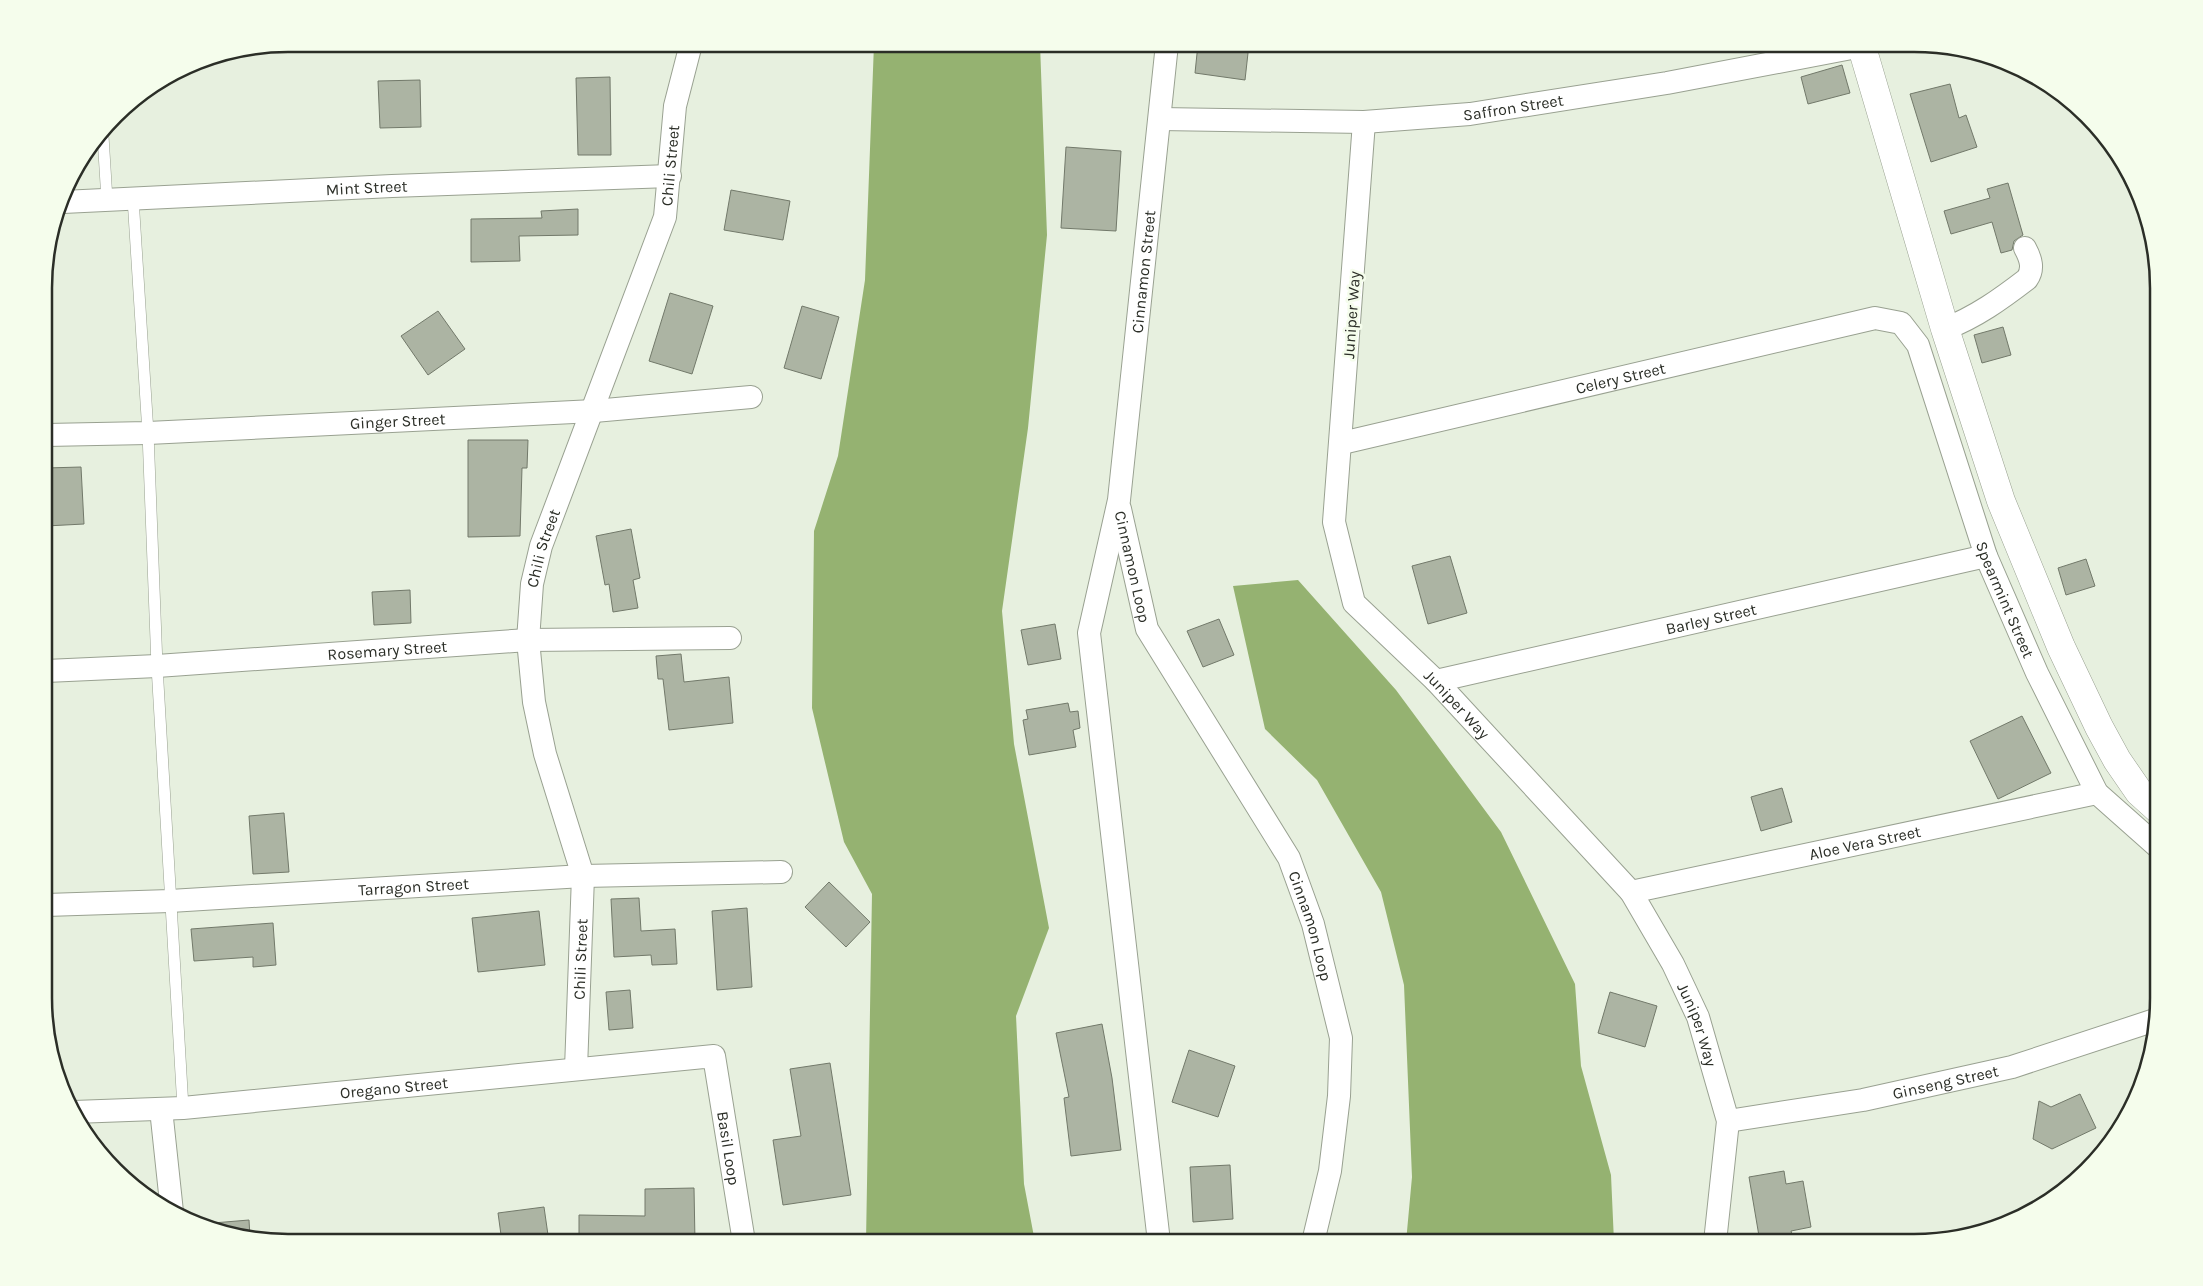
<svg xmlns="http://www.w3.org/2000/svg" width="2203" height="1286" viewBox="0 0 2203 1286" font-family="Karla,sans-serif">
<rect width="100%" height="100%" fill="#e7f0df"/>
<!-- forest -->
<g fill="#95b271">
<path d="M874,44H1040L1047,235L1028,428L1002,611L1014,744L1049,928L1016,1016L1024,1184L1035,1242H866L872,894L844,842L812,708L814,531L838,456L865,280Z"/>
<path d="M1298,580L1396,690L1501,832L1575,984L1581,1066L1611,1175L1614,1242H1406L1412,1177L1404,985L1381,892L1317,780L1265,729L1233,586Z"/>
</g>
<!-- building -->
<g fill="#acb4a3" stroke="#72796a">
<path d="M1198,44H1249L1245,80L1195,73Z"/>
<path d="M1842,65L1850,93L1808,104L1801,77Z"/>
<path d="M610,77L611,155H578L576,78Z"/>
<path d="M420,80L421,127L380,128L378,81Z"/>
<path d="M1950,84L1959,118L1966,115L1977,147L1931,162L1910,94Z"/>
<path d="M1066,147L1121,151L1116,231L1061,228Z"/>
<path d="M2008,183L2023,235L2014,241L2012,250L2001,253L1992,222L1951,234L1944,211L1990,198L1987,189Z"/>
<path d="M731,190L790,201L783,240L724,230Z"/>
<path d="M578,209V235L519,236L520,261L471,262V219L542,218L541,211Z"/>
<path d="M670,293L713,306L692,374L649,361Z"/>
<path d="M802,306L839,317L821,379L784,368Z"/>
<path d="M438,311L465,349L428,375L401,336Z"/>
<path d="M2003,327L2011,355L1982,363L1974,335Z"/>
<path d="M468,440H528L527,468H522L520,536L468,537Z"/>
<path d="M81,467L84,524L46,526V468Z"/>
<path d="M631,529L640,578L633,580L638,608L613,612L609,584L605,585L596,536Z"/>
<path d="M1450,556L1467,613L1428,624L1412,566Z"/>
<path d="M2086,559L2095,586L2066,595L2058,568Z"/>
<path d="M410,590L411,623L374,625L372,592Z"/>
<path d="M1219,619L1234,655L1203,667L1187,631Z"/>
<path d="M1055,624L1061,659L1028,665L1021,630Z"/>
<path d="M681,654L684,682L729,677L733,723L669,730L663,679H658L656,656Z"/>
<path d="M1068,703L1070,712L1078,711L1080,728L1073,730L1076,747L1029,755L1023,720L1028,719L1026,710Z"/>
<path d="M2022,716L2051,773L1998,799L1970,741Z"/>
<path d="M1782,788L1792,822L1761,831L1751,797Z"/>
<path d="M284,813L289,872L253,874L249,816Z"/>
<path d="M829,882L870,922L846,947L805,907Z"/>
<path d="M639,898L641,931L675,929L677,964L652,965L651,955L614,957L611,899Z"/>
<path d="M747,908L752,987L717,990L712,911Z"/>
<path d="M539,911L545,965L478,972L472,918Z"/>
<path d="M273,923L276,965L253,967V957L194,961L191,929Z"/>
<path d="M630,990L633,1028L609,1030L606,992Z"/>
<path d="M1610,992L1657,1006L1645,1047L1598,1033Z"/>
<path d="M1102,1024L1112,1078L1121,1150L1071,1156L1064,1098L1069,1097L1056,1033Z"/>
<path d="M1189,1050L1235,1066L1218,1117L1172,1102Z"/>
<path d="M830,1063L851,1195L783,1205L773,1140L801,1136L790,1069Z"/>
<path d="M2080,1094L2096,1128L2052,1149L2033,1139L2039,1101L2051,1107Z"/>
<path d="M1230,1165L1233,1219L1193,1222L1190,1167Z"/>
<path d="M1784,1171L1786,1184L1803,1181L1811,1227L1791,1231L1794,1242H1760L1749,1177Z"/>
<path d="M694,1188L695,1242H579V1215L645,1216V1189Z"/>
<path d="M544,1207L549,1242H502L498,1213Z"/>
<path d="M249,1220L250,1237L225,1234L201,1224Z"/>
</g>
<g fill="none" stroke-linecap="round" stroke-linejoin="round">
<defs>
<g id="service">
<path d="M103,136L107,200"/>
<path d="M133,198L148,433L157,666L183,1108"/>
</g>
<g id="minor">
<path id="s1" d="M1160,119L1364,122L1470,114L1667,83L1862,46"/>
<path id="s2" d="M1364,122L1334,522L1354,603L1436,681L1631,892L1673,964L1698,1017L1728,1121L1715,1242"/>
<path id="s3" d="M63,202L392,186L670,176"/>
<path d="M1945,329C1976,317 2001,299 2027,279C2034,269 2031,259 2025,248"/>
<path id="s4" d="M46,435L148,433L594,411L751,397"/>
<path id="s5" d="M1342,443L1875,318L1901,323L1918,345L1986,556L2037,673L2097,793L2159,848"/>
<path id="s6" d="M1120,509L1147,629L1289,858L1313,924L1341,1038L1339,1096L1330,1171L1313,1242"/>
<path id="s7" d="M46,671L157,666L528,640L730,638"/>
<path id="s8" d="M1436,681L1986,556"/>
<path id="s9" d="M1631,892L2097,793"/>
<path id="s10" d="M46,905L170,901L583,876L781,872"/>
<path id="s11" d="M576,1069L583,876L545,754L534,702L528,640L532,584L541,546L665,217L675,106L691,44"/>
<path d="M161,1109L172,1212"/>
<path id="s12" d="M74,1112L183,1108L714,1056L744,1242"/>
<path id="s13" d="M1728,1121L1863,1100L2012,1067L2158,1019"/>
<path id="s14" d="M1159,1242L1089,633L1119,500L1167,44"/>
</g>
<path id="tertiary" d="M1861,44L1945,329L2001,501L2061,647L2099,727L2117,760L2139,792L2159,810"/>
</defs>
<!-- service casing -->
<use href="#service" stroke="#99a191" stroke-width="12"/>
<!-- minor casing -->
<use href="#minor" stroke="#99a191" stroke-width="24"/>
<!-- tertiary casing -->
<use href="#tertiary" stroke="#99a191" stroke-width="29"/>
<!-- service -->
<use href="#service" stroke="#fff" stroke-width="11"/>
<!-- minor -->
<use href="#minor" stroke="#fff" stroke-width="22"/>
<!-- tertiary -->
<use href="#tertiary" stroke="#fff" stroke-width="28"/>
</g>
<g text-anchor="middle" stroke-width="5" stroke-linejoin="round" paint-order="stroke">
<!-- street labels -->
<g font-size="16" fill="#2b2e27" stroke="#f5fdec">
<text dy="6" stroke="none"><textPath href="#s1" startOffset="354">Saffron Street</textPath></text>
<text dy="6" stroke="none"><textPath href="#s11" startOffset="935">Chili Street</textPath></text>
<text dy="6" stroke="none"><textPath href="#s3" startOffset="304">Mint Street</textPath></text>
<text dy="6" stroke="none"><textPath href="#s14" startOffset="979">Cinnamon Street</textPath></text>
<text transform="translate(1351 315) rotate(-86)" y="6">Juniper Way</text>
<text dy="6" stroke="none"><textPath href="#s5" startOffset="286">Celery Street</textPath></text>
<text dy="6" stroke="none"><textPath href="#s4" startOffset="352">Ginger Street</textPath></text>
<text dy="6" stroke="none"><textPath href="#s11" startOffset="530">Chili Street</textPath></text>
<text dy="6" stroke="none"><textPath href="#s6" startOffset="59">Cinnamon Loop</textPath></text>
<text dy="6" stroke="none"><textPath href="#s5" startOffset="871">Spearmint Street</textPath></text>
<text dy="6" stroke="none"><textPath href="#s8" startOffset="282">Barley Street</textPath></text>
<text dy="6" stroke="none"><textPath href="#s7" startOffset="342">Rosemary Street</textPath></text>
<text dy="6" stroke="none"><textPath href="#s2" startOffset="629">Juniper Way</textPath></text>
<text dy="6" stroke="none"><textPath href="#s9" startOffset="239">Aloe Vera Street</textPath></text>
<text dy="6" stroke="none"><textPath href="#s10" startOffset="368">Tarragon Street</textPath></text>
<text dy="6" stroke="none"><textPath href="#s6" startOffset="464">Cinnamon Loop</textPath></text>
<text dy="6" stroke="none"><textPath href="#s11" startOffset="110">Chili Street</textPath></text>
<text dy="6" stroke="none"><textPath href="#s2" startOffset="1034">Juniper Way</textPath></text>
<text dy="6" stroke="none"><textPath href="#s13" startOffset="221">Ginseng Street</textPath></text>
<text dy="6" stroke="none"><textPath href="#s12" startOffset="321">Oregano Street</textPath></text>
<text dy="6" stroke="none"><textPath href="#s12" startOffset="736">Basil Loop</textPath></text>
</g>
</g>
<!-- crop -->
<path d="M0 0H2203V1286H0ZM288 52H1914A236 236 0 0 1 2150 288V998A236 236 0 0 1 1914 1234H288A236 236 0 0 1 52 998V288A236 236 0 0 1 288 52Z" fill="#f5fdec" fill-rule="evenodd"/>
<path fill="none" stroke="#2b2e27" stroke-width="2.5" d="M288 52H1914A236 236 0 0 1 2150 288V998A236 236 0 0 1 1914 1234H288A236 236 0 0 1 52 998V288A236 236 0 0 1 288 52Z"/>
</svg>
